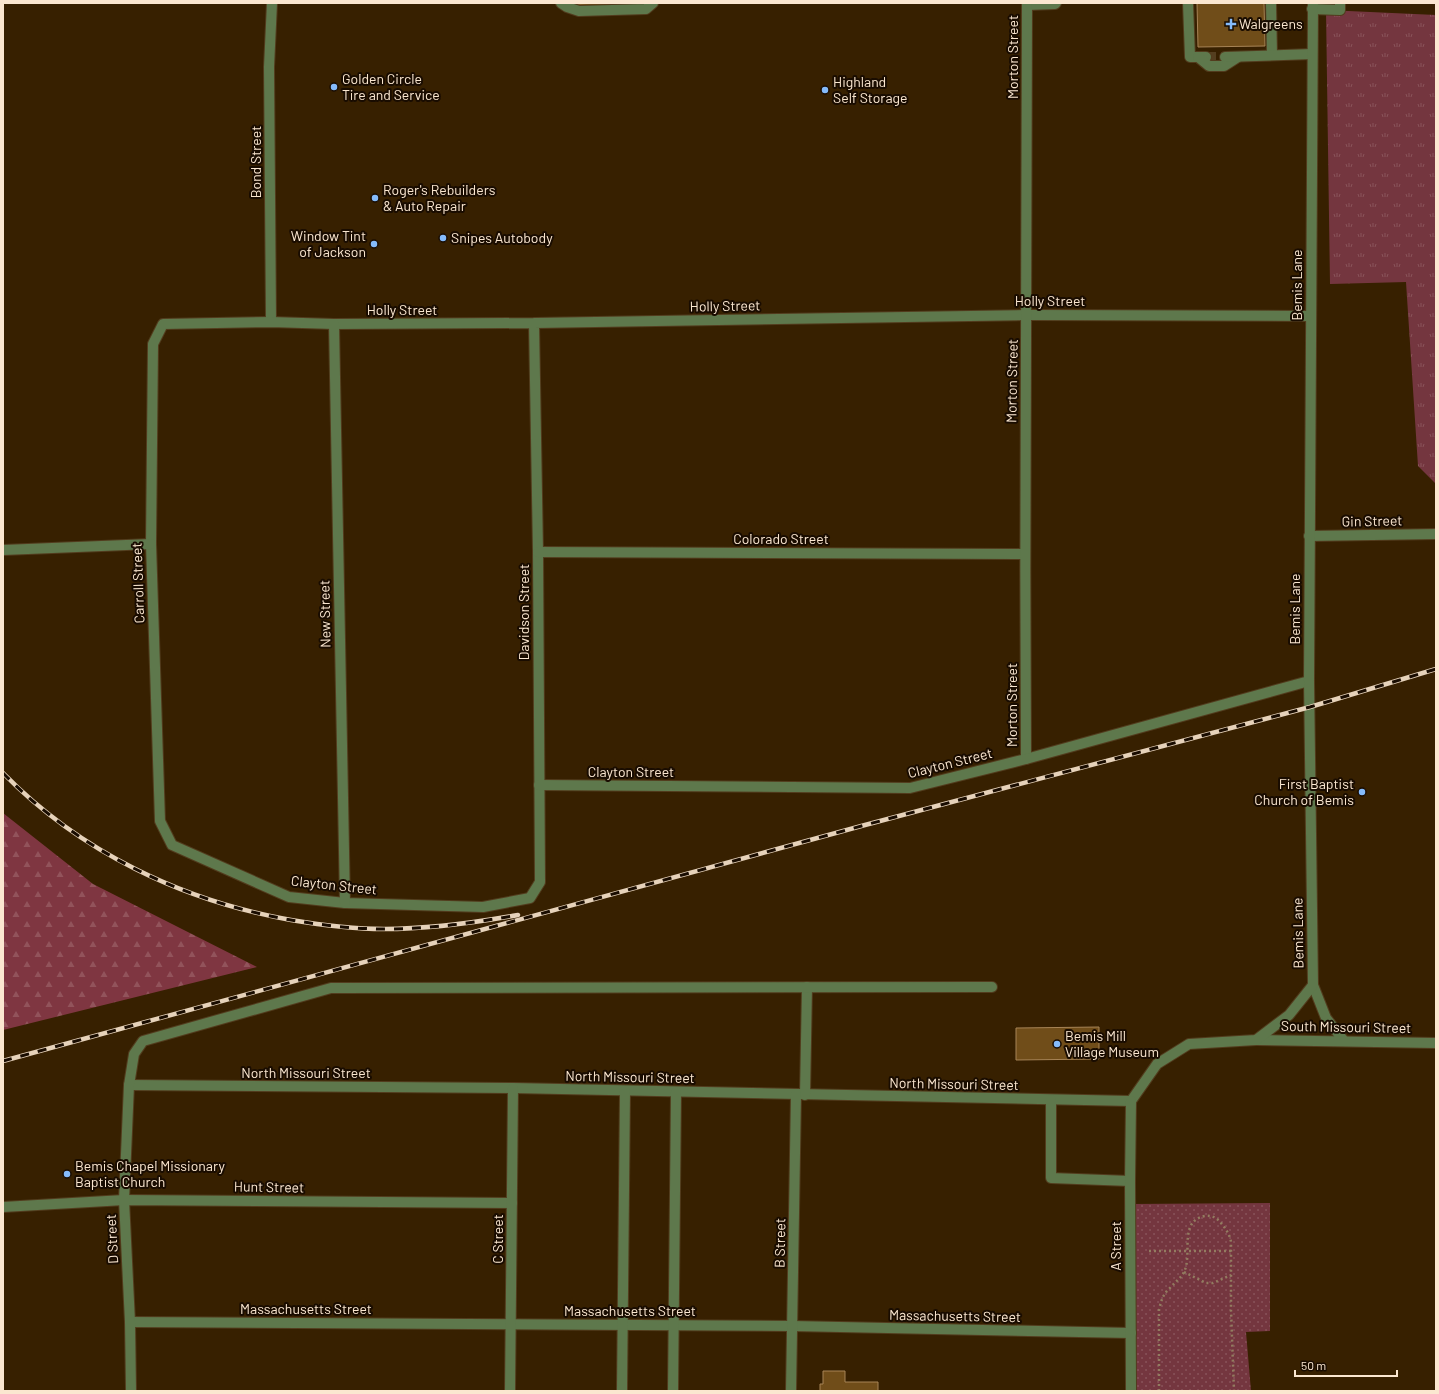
<svg xmlns="http://www.w3.org/2000/svg" width="1439" height="1394" viewBox="0 0 1439 1394" font-family="Barlow,sans-serif">
<defs>
<pattern id="grass-tufts" width="24" height="20" patternUnits="userSpaceOnUse"><rect width="24" height="20" fill="#74363f"/><path d="M3 7l-1-3M5 7V3M7 7l1-3M15 17l-1-3M17 17v-4M19 17l1-3" fill="none" stroke="#89535a"/></pattern>
<pattern id="forest-firs" width="22" height="20" patternUnits="userSpaceOnUse"><rect width="22" height="20" fill="#7f3641"/><path d="M5 1l3.5 6h-7zM16 11l3.5 6h-7z" fill="#92535b"/></pattern>
<pattern id="park-dots" width="8" height="8" patternUnits="userSpaceOnUse"><rect width="8" height="8" fill="#74363f"/><path d="M2 2h.1M6 6h.1" fill="none" stroke="#89535a" stroke-width="1.8" stroke-linecap="round"/></pattern>
</defs>
<rect width="100%" height="100%" fill="#372000"/>
<!-- grass -->
<path fill="url(#grass-tufts)" d="M1326,10L1436,15V484L1418,466L1406,282L1330,284Z"/>
<!-- forest -->
<path fill="url(#forest-firs)" d="M3,813L93,884L257,967L3,1030Z"/>
<!-- park -->
<path fill="url(#park-dots)" d="M1270,1203V1331L1246,1332L1251,1391H1131L1130,1204Z"/>
<!-- building -->
<g fill="#704d19" stroke="#a78456">
<path d="M573,3H635V7L573,5Z"/>
<path d="M1197,3H1264L1265,46L1198,47Z"/>
<path d="M1099,1027V1059L1016,1060V1028Z"/>
<path d="M823,1371H845V1382H878V1391H820V1384H823Z"/>
</g>
<g fill="none" stroke-linecap="round" stroke-linejoin="round">
<!-- minor-tunnel -->
<path stroke="#543e1f" stroke-width="10" stroke-dasharray="10 5" stroke-linecap="butt" d="M1206,57H1225"/>
<defs>
<g id="minor">
<path d="M561,3L567,7L579,11L646,9L653,3"/>
<path d="M1188,3L1190,57H1206"/>
<path d="M1271,3L1272,55"/>
<path d="M1027,5L1055,4L1056,3"/>
<path d="M1312,9L1340,10V3"/>
<path d="M1198,57L1209,66H1224L1238,57"/>
<path d="M1225,57L1312,54"/>
<path d="M271,322L269,67L272,3"/>
<path d="M534,323L538,552L540,882L530,898L483,907L345,903L289,897L172,845L160,821L151,544L153,344L163,324L271,322L334,324L534,323L1027,315L1311,316"/>
<path d="M334,324L345,903"/>
<path d="M1309,536L1436,534"/>
<path d="M3,550L151,544"/>
<path d="M538,552L1024,554"/>
<path d="M1026,759C1024,507 1027,255 1027,3"/>
<path d="M539,785L910,788L1026,759L1309,681"/>
<path d="M1313,985L1326,1018L1344,1041"/>
<path d="M1256,1040L1436,1043"/>
<path d="M129,1085L513,1088L1131,1101"/>
<path d="M805,1095L807,987"/>
<path d="M1051,1100V1178L1130,1181"/>
<path d="M1131,1101L1157,1064L1189,1044L1256,1040L1289,1015L1313,985L1309,681L1313,3"/>
<path d="M3,1207L124,1200L512,1203"/>
<path d="M130,1322L792,1326L1131,1333"/>
<path d="M131,1391L130,1322L124,1200L129,1085L134,1054L143,1041L331,988L992,987"/>
<path d="M510,1391L513,1088"/>
<path d="M622,1391L625,1091"/>
<path d="M673,1391L676,1092"/>
<path d="M791,1391L796,1094"/>
<path d="M1131,1391L1130,1181L1131,1101"/>
</g>
</defs>
<!-- minor casing -->
<use href="#minor" stroke="#523c1d" stroke-width="12"/>
<!-- path -->
<g stroke="#927c60" stroke-width="2.5" stroke-dasharray="2 3" stroke-linecap="butt">
<path d="M1149,1251H1231"/>
<path d="M1184,1272L1206,1283H1213L1231,1275"/>
<path d="M1159,1391V1310C1161,1301 1163,1294 1170,1288C1175,1282 1181,1278 1184,1272C1193,1254 1178,1221 1205,1216C1212,1215 1217,1218 1221,1223C1226,1229 1230,1235 1231,1242V1310L1234,1391"/>
</g>
<!-- minor -->
<use href="#minor" stroke="#5e784c" stroke-width="10"/>
<defs>
<g id="rail">
<path d="M3,773C80,852 183,901 291,920C321,925 353,929 384,929C430,929 473,923 518,915"/>
<path d="M3,1061L865,825L1310,707L1436,669"/>
</g>
</defs>
<!-- rail casing -->
<use href="#rail" stroke="#e6d2ba" stroke-width="4.5"/>
<!-- rail -->
<use href="#rail" stroke="#190c00" stroke-width="3" stroke-dasharray="9" stroke-linecap="butt"/>
</g>
<!-- markers -->
<g fill="#85bbfb" stroke="#190c00" stroke-width="1.5">
<path d="M1229 18h4v4h4v4h-4v4h-4v-4h-4v-4h4z"/>
<circle cx="334" cy="87" r="4"/>
<circle cx="825" cy="90" r="4"/>
<circle cx="375" cy="198" r="4"/>
<circle cx="443" cy="238" r="4"/>
<circle cx="374" cy="244" r="4"/>
<circle cx="1362" cy="792" r="4"/>
<circle cx="1057" cy="1044" r="4"/>
<circle cx="67" cy="1174" r="4"/>
</g>
<g text-anchor="middle" stroke-width="4" stroke-linejoin="round" paint-order="stroke">
<!-- poi labels -->
<g font-size="14" fill="#fbe7d0" stroke="#190c00" text-anchor="start">
<text x="1239" y="29">Walgreens</text>
<text x="342" y="84">Golden Circle<tspan x="342" dy="16">Tire and Service</tspan></text>
<text x="833" y="87">Highland<tspan x="833" dy="16">Self Storage</tspan></text>
<text x="383" y="195">Roger's Rebuilders<tspan x="383" dy="16">&amp; Auto Repair</tspan></text>
<text x="366" y="241" text-anchor="end">Window Tint<tspan x="366" dy="16">of Jackson</tspan></text>
<text x="451" y="243">Snipes Autobody</text>
<text x="1354" y="789" text-anchor="end">First Baptist<tspan x="1354" dy="16">Church of Bemis</tspan></text>
<text x="1065" y="1041">Bemis Mill<tspan x="1065" dy="16">Village Museum</tspan></text>
<text x="75" y="1171">Bemis Chapel Missionary<tspan x="75" dy="16">Baptist Church</tspan></text>
</g>
<!-- street labels -->
<g font-size="14" fill="#fbe7d0" stroke="#190c00">
<text transform="translate(1013 57) rotate(-90)" y="5">Morton Street</text>
<text transform="translate(256 162) rotate(-90)" y="5">Bond Street</text>
<text transform="translate(1297 285) rotate(-90)" y="5">Bemis Lane</text>
<text x="1050" y="306">Holly Street</text>
<text transform="translate(725 306) rotate(-1)" y="5">Holly Street</text>
<text x="402" y="315">Holly Street</text>
<text transform="translate(1012 381) rotate(-89)" y="5">Morton Street</text>
<text transform="translate(1372 521) rotate(-1)" y="5">Gin Street</text>
<text x="781" y="544">Colorado Street</text>
<text transform="translate(138 583) rotate(-92)" y="5">Carroll Street</text>
<text transform="translate(1295 609) rotate(-90)" y="5">Bemis Lane</text>
<text transform="translate(524 612) rotate(-90)" y="5">Davidson Street</text>
<text transform="translate(325 614) rotate(-91)" y="5">New Street</text>
<text transform="translate(1012 705) rotate(-90)" y="5">Morton Street</text>
<text transform="translate(950 763) rotate(-14)" y="5">Clayton Street</text>
<text x="631" y="777">Clayton Street</text>
<text transform="translate(334 885) rotate(6)" y="5">Clayton Street</text>
<text transform="translate(1298 933) rotate(-91)" y="5">Bemis Lane</text>
<text transform="translate(1346 1027) rotate(1)" y="5">South Missouri Street</text>
<text x="306" y="1078">North Missouri Street</text>
<text transform="translate(630 1077) rotate(1)" y="5">North Missouri Street</text>
<text transform="translate(954 1084) rotate(1)" y="5">North Missouri Street</text>
<text transform="translate(269 1187) rotate(1)" y="5">Hunt Street</text>
<text transform="translate(112 1239) rotate(-93)" y="5">D Street</text>
<text transform="translate(498 1239) rotate(-90)" y="5">C Street</text>
<text transform="translate(780 1243) rotate(-89)" y="5">B Street</text>
<text transform="translate(1116 1246) rotate(-90)" y="5">A Street</text>
<text x="306" y="1314">Massachusetts Street</text>
<text x="630" y="1316">Massachusetts Street</text>
<text transform="translate(955 1316) rotate(1)" y="5">Massachusetts Street</text>
</g>
</g>
<!-- border -->
<rect width="1439" height="1394" fill="none" stroke="#fbe7d0" stroke-width="8"/>
<!-- scale -->
<path d="M1295 1370v6h102v-6" fill="none" stroke="#fbe7d0" stroke-width="2"/>
<text x="1301" y="1370" font-size="12" fill="#fbe7d0" stroke="#190c00" stroke-width="3" paint-order="stroke">50 m</text>
</svg>
